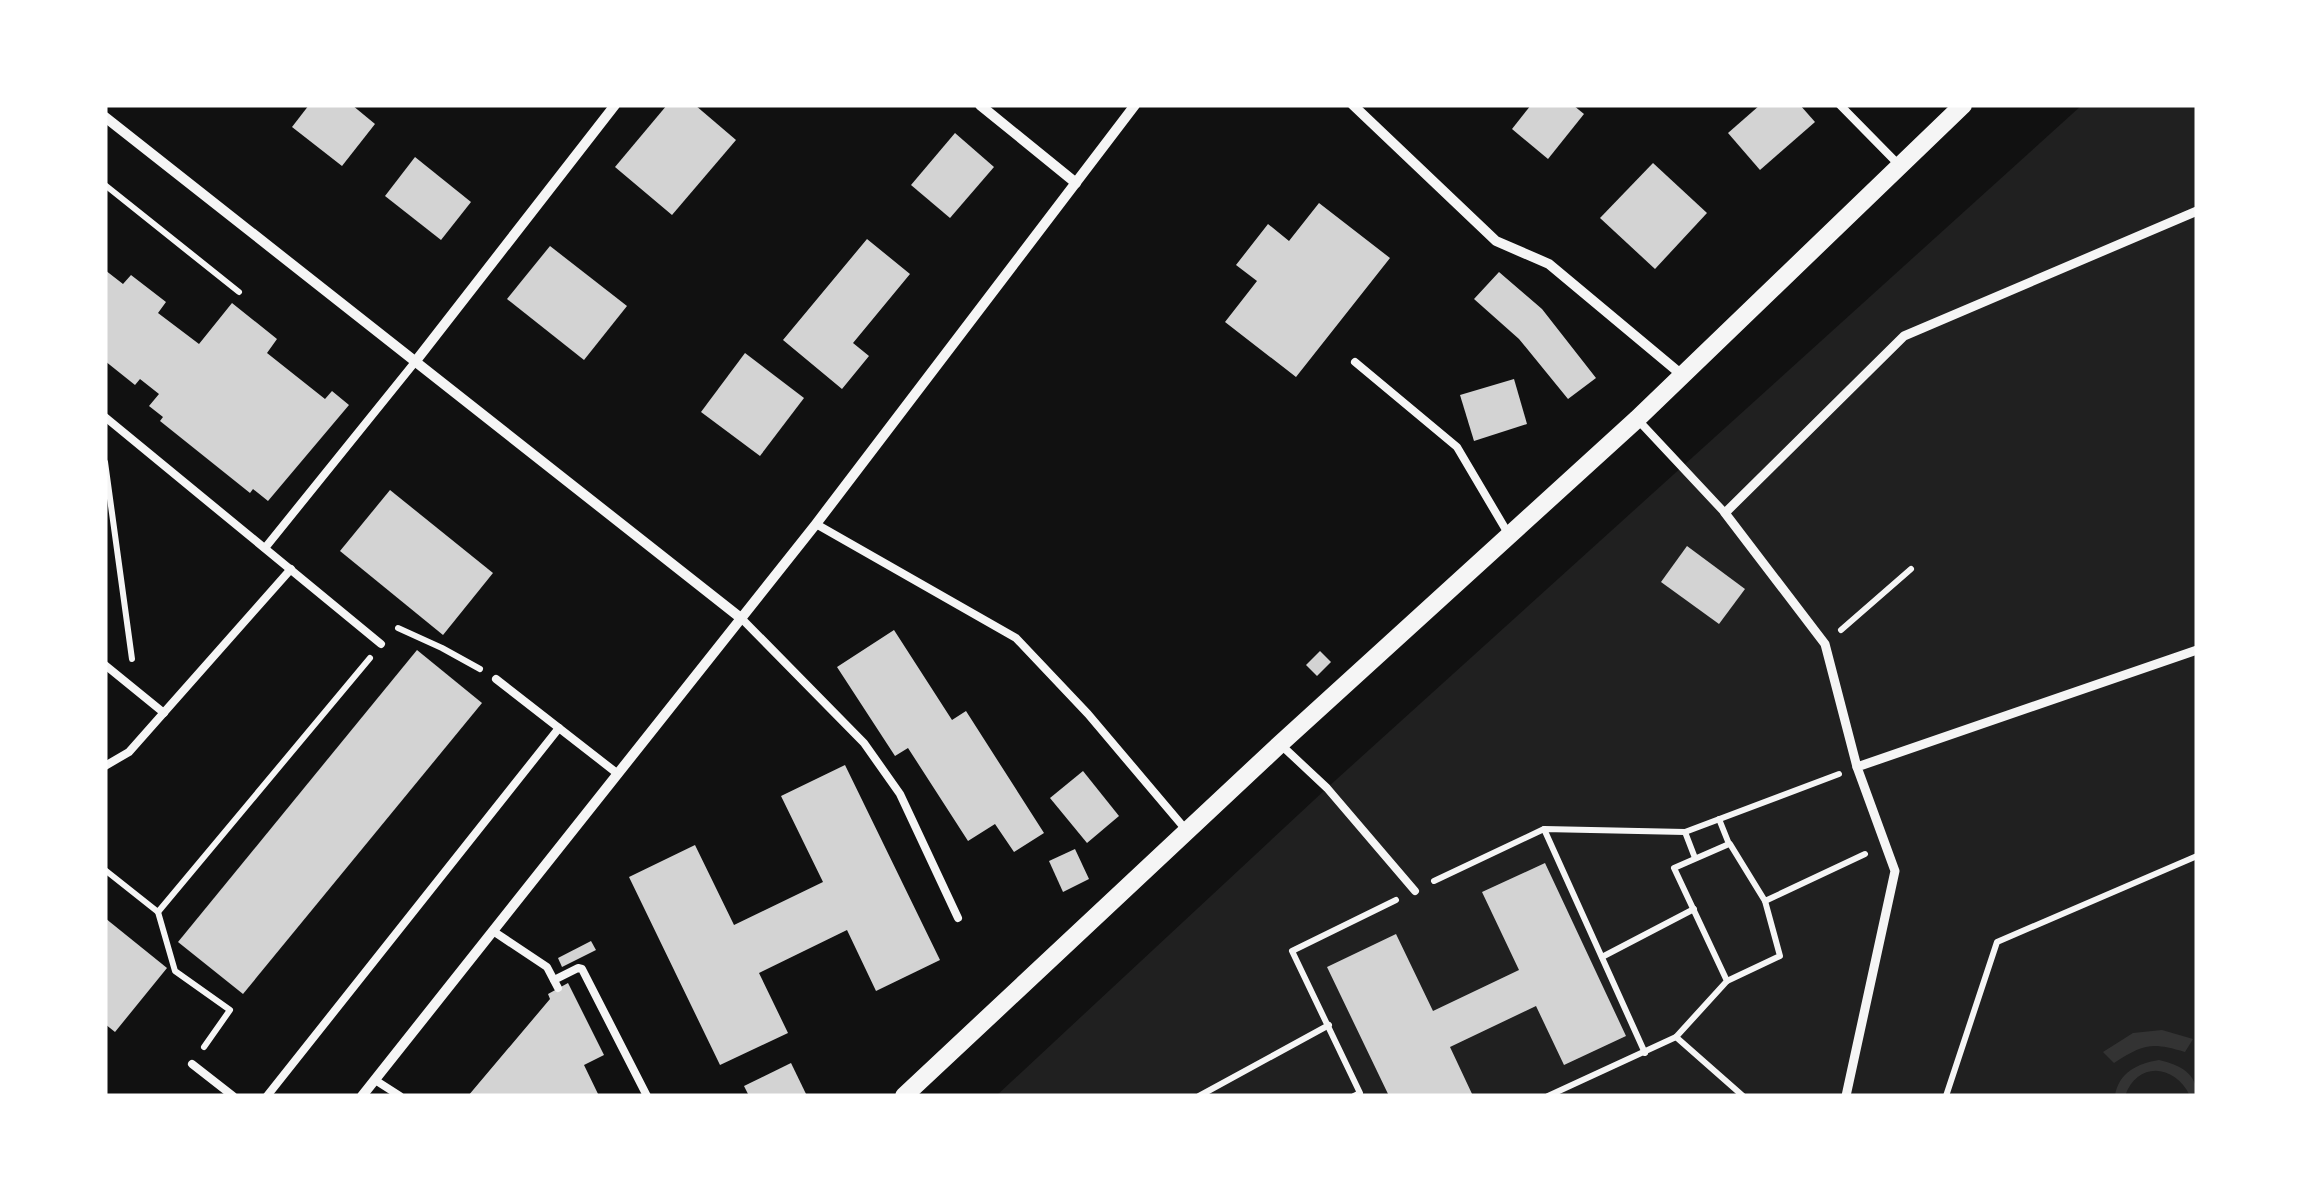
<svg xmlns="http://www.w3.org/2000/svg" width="2302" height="1201" viewBox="0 0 2302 1201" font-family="'Noto Sans',sans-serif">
<rect width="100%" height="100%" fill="#111"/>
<!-- green -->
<path fill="#202020" d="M2082,105H2197V1096H996L1327,788Z"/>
<!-- water -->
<g fill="#333">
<path d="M2162,1030L2193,1039L2185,1052C2151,1042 2144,1044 2114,1063L2103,1052L2133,1033Z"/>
<path d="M2159,1060C2180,1065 2197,1073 2197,1096H2190C2175,1064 2137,1061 2125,1096H2115C2118,1073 2138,1063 2159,1060Z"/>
</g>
<!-- building -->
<g fill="#d3d3d3">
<path d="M309,105H352L375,124L342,166L292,127Z"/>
<path d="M667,105H695L736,140L672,215L615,167Z"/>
<path d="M1531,105H1573L1584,114L1548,159L1512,129Z"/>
<path d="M1760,105H1800L1815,122L1760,170L1728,133Z"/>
<path d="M955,133L994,167L950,218L911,185Z"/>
<path d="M415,157L471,202L441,240L385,196Z"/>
<path d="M1653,163L1707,213L1655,269L1600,218Z"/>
<path d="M1319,203L1390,258L1296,377L1225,322L1257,281L1236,265L1268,224L1289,241Z"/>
<path d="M867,239L910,274L853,343L869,356L842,389L783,340Z"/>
<path d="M550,246L627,306L584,360L507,299Z"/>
<path d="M105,270L123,284L131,275L166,302L158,313L199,344L232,303L277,339L267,353L325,399L332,391L349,405L268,501L253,489L250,493L160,421L163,417L149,406L159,394L140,379L135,385L105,361Z"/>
<path d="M1499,272L1542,309L1596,378L1568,399L1519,339L1474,299Z"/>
<path d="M745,353L804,398L760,456L701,412Z"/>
<path d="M1514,379L1527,424L1474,441L1460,395Z"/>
<path d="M390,490L493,573L443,635L340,551Z"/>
<path d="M1687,546L1745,589L1719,624L1661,582Z"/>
<path d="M894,630L952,720L966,711L1044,833L1014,852L995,824L968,841L908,748L895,756L837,667Z"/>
<path d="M417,650L482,703L243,994L178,942Z"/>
<path d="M1320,651L1331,662L1317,676L1306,665Z"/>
<path d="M845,765L940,960L876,991L847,930L759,973L788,1033L720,1065L629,877L695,845L734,925L823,882L781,796Z"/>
<path d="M1083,771L1119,816L1087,843L1050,798Z"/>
<path d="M1075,849L1089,879L1063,892L1049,861Z"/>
<path d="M1545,863L1626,1036L1564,1065L1536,1006L1450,1047L1473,1096H1389L1327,967L1396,934L1433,1011L1519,970L1482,892Z"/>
<path d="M105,918L167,968L115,1032L105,1024Z"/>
<path d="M591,941L596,950L562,967L558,958Z"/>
<path d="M568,983L604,1055L584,1065L599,1096H468L550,999L548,994Z"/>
<path d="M791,1063L807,1096H749L744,1086Z"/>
</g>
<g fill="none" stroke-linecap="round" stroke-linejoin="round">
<!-- path -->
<g stroke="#f5f5f5" stroke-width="6">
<path d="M105,185L239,292"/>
<path d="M105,462L132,659"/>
<path d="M398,628L442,648L480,669"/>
<path d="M1841,630L1911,569"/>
<path d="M1544,829L1645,1053"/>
<path d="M1685,832L1695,858"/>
<path d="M1730,844L1765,901L1865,854"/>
<path d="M105,870L158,912L370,658"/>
<path d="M1434,881L1544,829L1685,832L1839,774"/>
<path d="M158,912L175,971L230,1010L204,1047"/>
<path d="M1602,957L1694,909"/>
<path d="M1727,981L1780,956L1765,901"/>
<path d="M1676,1037L1727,981L1674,868L1729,844L1719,819"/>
<path d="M1199,1096L1329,1025"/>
<path d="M1354,1096L1360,1093L1292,951L1396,900"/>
<path d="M1548,1096L1676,1037L1743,1096"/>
<path d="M1946,1096L1997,942L2197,856"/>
</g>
<!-- service -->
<g stroke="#f5f5f5" stroke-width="8">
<path d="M1840,105L1899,165"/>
<path d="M1355,362L1457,447L1509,535"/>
<path d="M105,417L381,644"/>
<path d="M1637,419L1725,513"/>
<path d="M816,524L1016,638L1088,714L1187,831"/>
<path d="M265,548L415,362"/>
<path d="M742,619L864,743L900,794L958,918"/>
<path d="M105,665L164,713"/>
<path d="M496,679L618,774"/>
<path d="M1280,744L1327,788L1415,891"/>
<path d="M105,766L129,752L291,569"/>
<path d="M493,931L547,967L558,988"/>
<path d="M554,980L578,968L582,969L647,1096"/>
<path d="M192,1064L233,1096"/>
<path d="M375,1080L400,1096"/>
<path d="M267,1096L559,728"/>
</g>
<!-- pedestrian -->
<g stroke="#f5f5f5" stroke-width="9">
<path d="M1857,767L1825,644L1725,513L1904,336L2197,211"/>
<path d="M1846,1096L1895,871L1857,767L2197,650"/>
</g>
<!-- minor -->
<g stroke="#f5f5f5" stroke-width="10">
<path d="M980,105L1076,183"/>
<path d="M1353,105L1496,241L1549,264L1682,375"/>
<path d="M105,117L742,619"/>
<path d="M415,362L615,105"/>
<path d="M362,1096L816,524L1135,105"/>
</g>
<!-- tertiary -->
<path stroke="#f5f5f5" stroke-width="18" d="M904,1096L1280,744L1637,419L1963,105"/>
</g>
<!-- border -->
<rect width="2302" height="1201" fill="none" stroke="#ffffff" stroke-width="215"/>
</svg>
